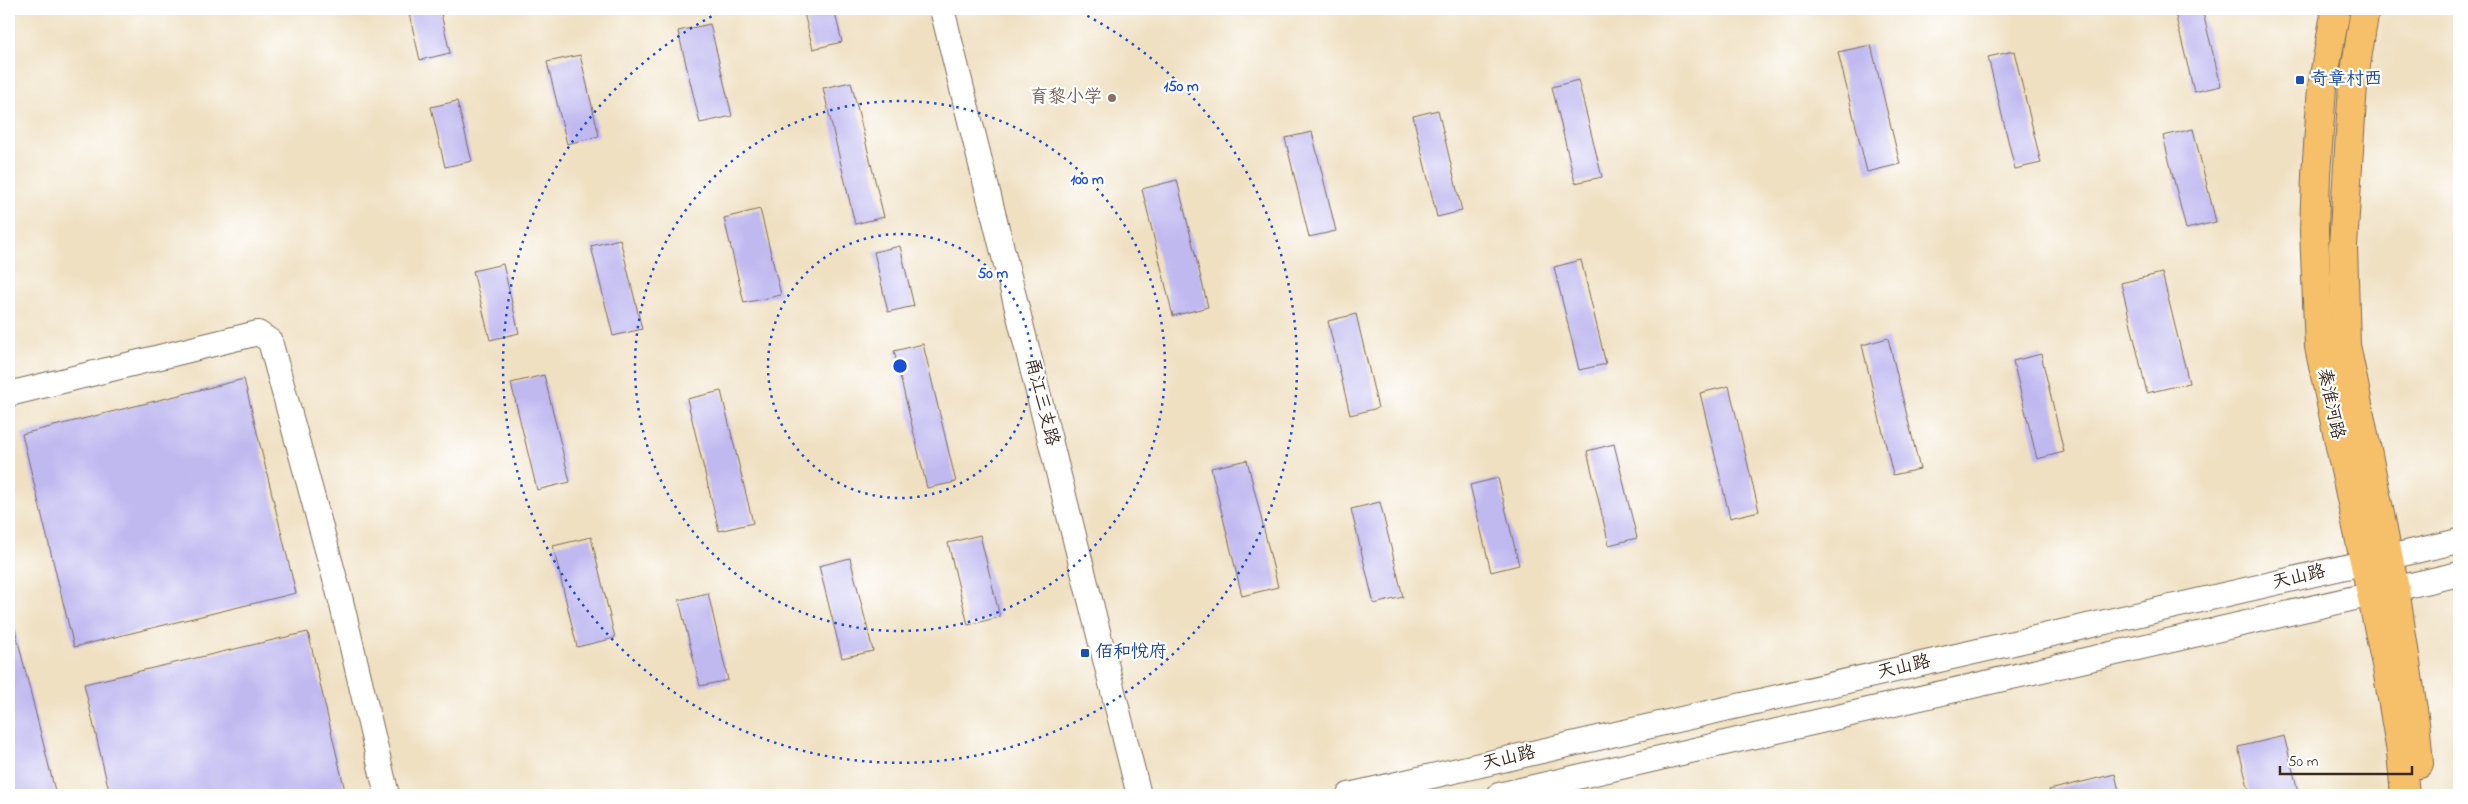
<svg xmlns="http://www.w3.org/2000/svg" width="2468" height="804" font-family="'Indie Flower','LXGW WenKai TC',sans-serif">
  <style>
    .building { fill: #c0b9f0 }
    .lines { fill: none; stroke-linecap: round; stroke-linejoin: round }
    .minor-casing { stroke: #7a6a57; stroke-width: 26 }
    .major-casing { stroke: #7a6a57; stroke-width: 30 }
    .minor { stroke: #fff; stroke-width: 24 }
    .major { stroke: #f6c06b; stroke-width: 28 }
    .ring { fill: none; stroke: #1d4ed8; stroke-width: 2.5; stroke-dasharray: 2.5 5 }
    .transit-dot { fill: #1a4fb4; stroke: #fff; stroke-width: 2 }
    .education-dot { fill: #8d6e63; stroke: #fff; stroke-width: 2 }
    .labels { text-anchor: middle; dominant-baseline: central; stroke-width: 4.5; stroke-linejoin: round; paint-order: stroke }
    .transit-label { font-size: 18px; fill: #164399; stroke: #fff; text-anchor: start }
    .education-label { font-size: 18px; fill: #785e54; stroke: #fff; text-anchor: end }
    .street-label { font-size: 18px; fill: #3b2a1e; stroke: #fff }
    .centre { fill: #1d4ed8; stroke: #fff; stroke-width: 2.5 }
    .ring-label { font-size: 15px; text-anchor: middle; font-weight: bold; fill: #1d4ed8; stroke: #fff; stroke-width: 4.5; stroke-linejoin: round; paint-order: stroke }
  </style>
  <rect width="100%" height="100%" fill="#fff"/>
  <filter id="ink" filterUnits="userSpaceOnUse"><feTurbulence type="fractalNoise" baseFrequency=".02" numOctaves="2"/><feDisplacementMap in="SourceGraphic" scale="10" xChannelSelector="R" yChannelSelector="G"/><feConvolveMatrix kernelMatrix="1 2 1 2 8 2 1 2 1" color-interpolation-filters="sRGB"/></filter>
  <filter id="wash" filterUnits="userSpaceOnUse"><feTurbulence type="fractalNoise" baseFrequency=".0096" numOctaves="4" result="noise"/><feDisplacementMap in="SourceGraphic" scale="20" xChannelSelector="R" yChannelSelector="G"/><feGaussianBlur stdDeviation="1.12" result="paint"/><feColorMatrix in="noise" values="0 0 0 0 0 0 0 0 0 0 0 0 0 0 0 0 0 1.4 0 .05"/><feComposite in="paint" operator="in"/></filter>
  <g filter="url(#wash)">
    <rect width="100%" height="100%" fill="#efe0c2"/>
    <g id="blocks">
      <g class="building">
        <path d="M408,9H440L450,53L420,60Z"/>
        <path d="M803,9H834L842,42L813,49Z"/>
        <path d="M2174,9H2202L2221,86L2194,92Z"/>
        <path d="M710,24L732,116L700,123L678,31Z"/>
        <path d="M1871,45L1900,164L1867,172L1838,52Z"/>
        <path d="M2014,51L2041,163L2015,169L1988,57Z"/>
        <path d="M580,55L599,136L567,144L547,62Z"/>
        <path d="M1578,80L1602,177L1575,183L1552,87Z"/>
        <path d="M851,82L884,217L855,224L823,88Z"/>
        <path d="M457,101L472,161L445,167L431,107Z"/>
        <path d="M1438,110L1462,211L1437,217L1413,116Z"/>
        <path d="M2193,129L2216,222L2186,229L2163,136Z"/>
        <path d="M1312,132L1336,231L1309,237L1285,138Z"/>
        <path d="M1177,180L1208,307L1173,316L1142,189Z"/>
        <path d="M760,209L781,295L744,303L724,218Z"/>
        <path d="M620,239L642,329L613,336L591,246Z"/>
        <path d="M900,246L914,306L888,312L874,252Z"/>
        <path d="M1581,260L1606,364L1579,370L1554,267Z"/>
        <path d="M503,264L519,333L490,340L473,271Z"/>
        <path d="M2162,273L2189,383L2147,393L2121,283Z"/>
        <path d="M1356,314L1378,408L1350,415L1328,321Z"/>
        <path d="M1888,338L1920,469L1893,475L1862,345Z"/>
        <path d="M923,344L956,482L927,488L894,351Z"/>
        <path d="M2041,354L2064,452L2037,459L2013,361Z"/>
        <path d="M544,375L570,482L537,490L511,383Z"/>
        <path d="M244,379L296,593L74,647L22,434Z"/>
        <path d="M1729,386L1759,511L1730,518L1700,393Z"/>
        <path d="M721,391L753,523L719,531L687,399Z"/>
        <path d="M1614,444L1637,538L1609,545L1587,451Z"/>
        <path d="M1247,460L1278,587L1242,596L1211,468Z"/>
        <path d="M1498,478L1519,565L1491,572L1470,485Z"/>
        <path d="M1380,502L1403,597L1374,604L1351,509Z"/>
        <path d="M980,535L1000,617L968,625L948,543Z"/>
        <path d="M591,537L615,638L577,647L553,546Z"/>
        <path d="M850,558L873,651L842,658L819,566Z"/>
        <path d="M708,593L728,680L700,686L679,600Z"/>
        <path d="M14,625L56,795H9V626Z"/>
        <path d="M308,632L346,795H110L84,684Z"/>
        <path d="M2284,736L2299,795H2250L2238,747Z"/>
        <path d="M2115,774L2120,795H2050L2049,790Z"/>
      </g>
    </g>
  </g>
  <g filter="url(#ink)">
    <use href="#blocks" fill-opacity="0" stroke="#7a6a57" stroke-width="1"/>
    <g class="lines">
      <g class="minor-casing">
        <g id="minor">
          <path d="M942,9L1139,795"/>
          <path d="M9,394L258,333L270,341L341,601L387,795"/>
          <path d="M1349,795L2459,541"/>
          <path d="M1499,795L2459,574"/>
        </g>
      </g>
      <g class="major-casing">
        <g id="major">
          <path d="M2336,9L2322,87L2316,175L2314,231L2319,347L2387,669L2401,752L2405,795"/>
          <path d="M2365,9L2353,84L2343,246L2346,345L2395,589L2416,730L2419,764"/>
        </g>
      </g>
      <use href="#minor" class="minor"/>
      <use href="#major" class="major"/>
    </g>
  </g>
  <g class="ring">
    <circle cx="900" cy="366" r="132"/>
    <circle cx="900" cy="366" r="265"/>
    <path d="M1074 9A397 397 0 1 1 726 9"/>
  </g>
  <g class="transit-dot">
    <rect x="2295" y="75" width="10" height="10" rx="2.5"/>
    <rect x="1080" y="648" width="10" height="10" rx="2.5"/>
  </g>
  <circle class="education-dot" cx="1112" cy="98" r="5"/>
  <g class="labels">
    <g class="transit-label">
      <text x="2310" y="80">奇章村西</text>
      <text x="1095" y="653">佰和悦府</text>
    </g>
    <g class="education-label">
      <text x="1102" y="98">育黎小学</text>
    </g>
    <g class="street-label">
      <text transform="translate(1041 402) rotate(76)">甬江三支路</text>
      <text transform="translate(2330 404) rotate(78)">秦淮河路</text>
      <text transform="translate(2299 578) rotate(-13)">天山路</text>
      <text transform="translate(1904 668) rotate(-13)">天山路</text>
      <text transform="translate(1509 759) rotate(-13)">天山路</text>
    </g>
  </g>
  <circle cx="900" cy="366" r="8" class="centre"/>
  <g class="ring-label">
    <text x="1181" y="91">150 m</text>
    <text x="1087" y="184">100 m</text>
    <text x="993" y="278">50 m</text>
  </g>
  <rect width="2468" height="804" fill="none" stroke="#fff" stroke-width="30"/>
  <path d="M2280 766v8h132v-8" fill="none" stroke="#3b2a1e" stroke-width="2.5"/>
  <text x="2288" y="766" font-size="15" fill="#3b2a1e" stroke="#ffffff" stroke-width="4" paint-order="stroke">50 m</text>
</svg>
